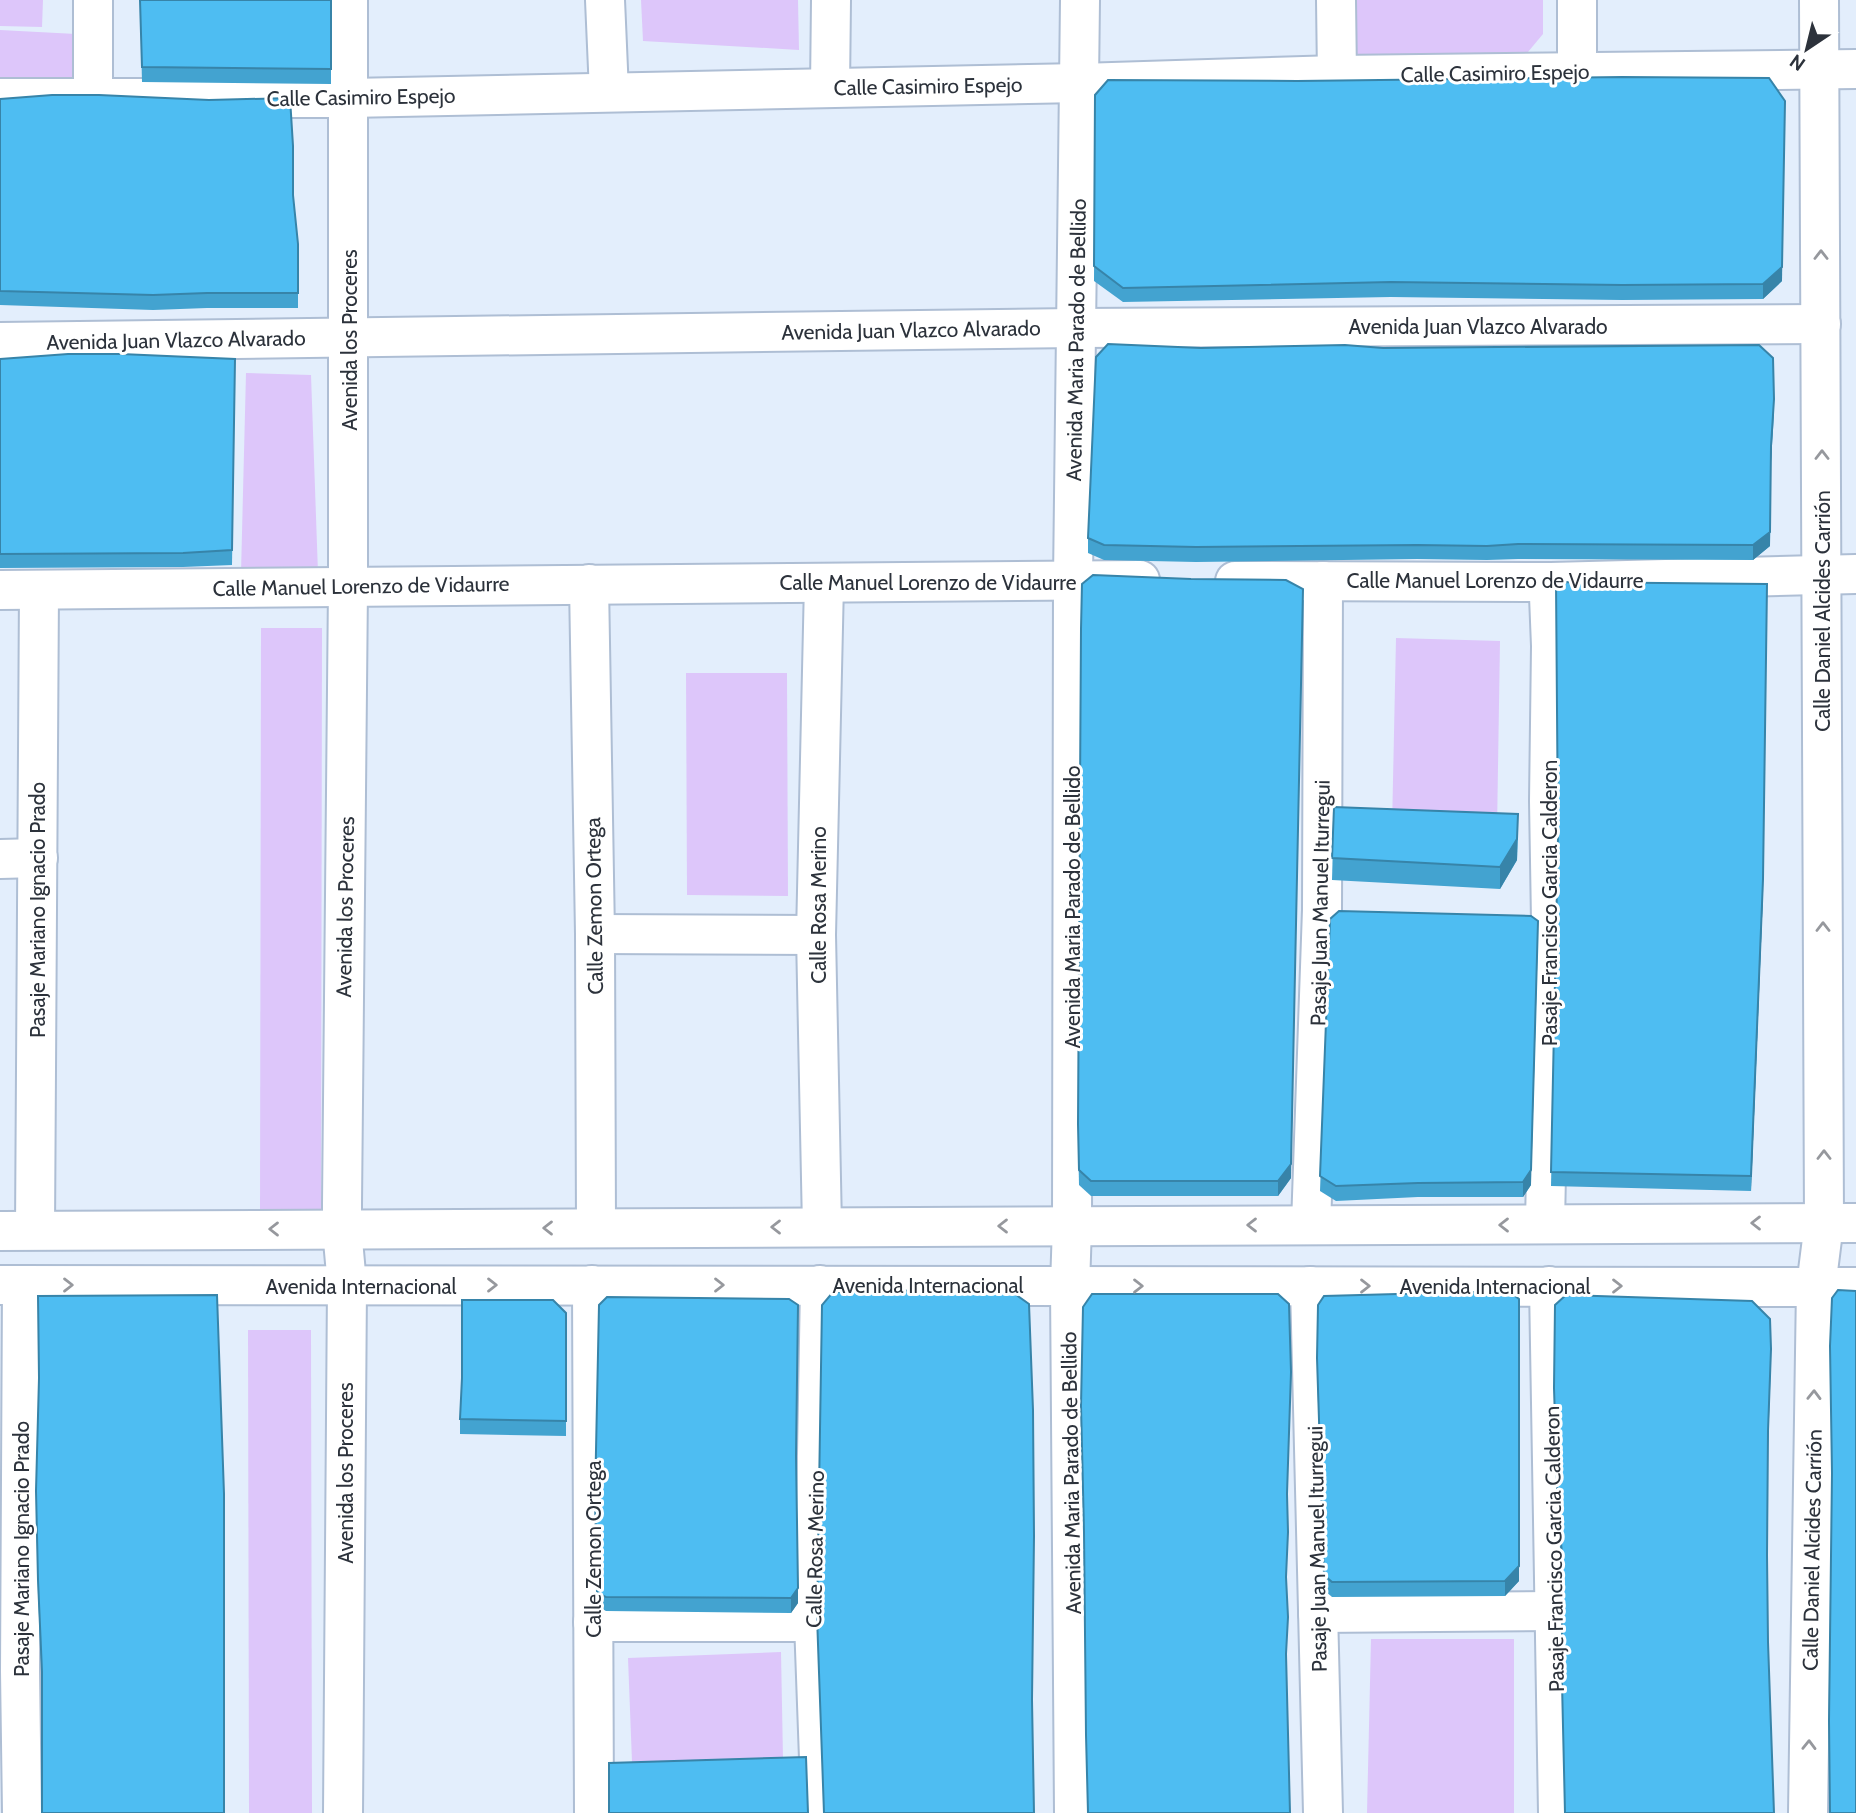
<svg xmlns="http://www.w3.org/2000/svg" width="1856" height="1813" font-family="Cabin,sans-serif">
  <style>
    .green { fill: #ddc6fa }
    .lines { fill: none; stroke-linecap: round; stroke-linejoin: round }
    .street-casing { stroke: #aebed4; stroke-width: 42 }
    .secondary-casing { stroke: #aebed4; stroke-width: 42 }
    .street { stroke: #fff; stroke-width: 38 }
    .secondary { stroke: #fff; stroke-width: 38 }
    .wall { fill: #43a3d0 }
    .shaded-wall { fill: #3784a9 }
    .building { fill: #4ebdf2; stroke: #3784a9; stroke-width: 2 }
    .oneway { stroke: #96989d }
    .labels { text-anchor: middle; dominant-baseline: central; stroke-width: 6; stroke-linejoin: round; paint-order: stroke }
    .street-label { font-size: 21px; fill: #2c323b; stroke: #fff }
  </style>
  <rect width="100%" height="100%" fill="#e3eefc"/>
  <g class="green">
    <path d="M0,0H43L42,27L0,26Z"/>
    <path d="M641,0H798L799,50L643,41Z"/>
    <path d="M1346,0H1543V34L1518,64L1360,59L1347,53Z"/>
    <path d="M0,30L76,34L72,85H0Z"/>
    <path d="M246,373L311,375L318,573H241Z"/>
    <path d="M261,628H322L321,1217L260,1216Z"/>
    <path d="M1396,638L1500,641L1497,830L1392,828Z"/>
    <path d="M787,673L788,896L687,895L686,673Z"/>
    <path d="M248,1330H311L312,1813H249Z"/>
    <path d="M1371,1639H1514V1813H1367Z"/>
    <path d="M781,1652L783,1759L632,1762L628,1658Z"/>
  </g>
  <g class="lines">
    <g class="street-casing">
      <g id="street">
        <path d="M93,0V98"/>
        <path d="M605,0L609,92"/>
        <path d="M1336,0L1337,75"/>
        <path d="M1577,0V72"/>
        <path d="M830,88L831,0"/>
        <path d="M0,98H349L1080,83L1337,75L1856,69"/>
        <path d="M0,342L1076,328L1821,324"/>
        <path d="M1235,581L1551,582L1856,574"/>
        <path d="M589,584L595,934L596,1228"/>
        <path d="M0,590L1140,580"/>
        <path d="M0,859L38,858"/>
        <path d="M595,934L816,935"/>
        <path d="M1545,1224L1551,921L1549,801L1551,646L1549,596L1551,582"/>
        <path d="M1311,1225L1322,910L1323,581"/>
        <path d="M822,1227L816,935L824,583"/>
        <path d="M35,1230L39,590"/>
        <path d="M592,1285L594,1813"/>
        <path d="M820,1285L814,1622L821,1813"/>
        <path d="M1310,1286L1323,1813"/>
        <path d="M1549,1286L1558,1813"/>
        <path d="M1318,1613L1555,1611"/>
        <path d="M593,1622H814"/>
        <path d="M22,1813L20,1671L22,1285"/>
        <path d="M1074,1813L1070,1286L1072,1226L1073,580L1080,0"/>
      </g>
    </g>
    <g class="secondary-casing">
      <g id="secondary">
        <path d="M0,1231L1856,1223"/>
        <path d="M0,1285L1856,1287"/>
        <path d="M343,1813L347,1285L342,1229V1204L348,586V0"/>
        <path d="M1808,1813L1816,1287L1824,1223L1819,0"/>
      </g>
    </g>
    <use href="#street" class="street"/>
    <use href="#secondary" class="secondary"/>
  </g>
  <g class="wall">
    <path d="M140,0H331V84L142,82Z"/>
    <path d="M1095,95L1782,281L1763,299L1622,300L1391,297L1123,302L1094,281Z"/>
    <path d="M0,99L293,195L298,244V308H207L153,310L0,305Z"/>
    <path d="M0,359H235L232,565L183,567L0,568Z"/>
    <path d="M1774,414L1771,461L1770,546L1753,560L1518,559L1487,560L1417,559L1196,562L1104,560L1088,553V538Z"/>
    <path d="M1334,807L1518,835L1517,860L1500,889L1332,880Z"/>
    <path d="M1558,841L1763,894L1751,1191L1551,1186Z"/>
    <path d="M1330,919L1531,1185L1523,1197H1418L1336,1201L1320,1191Z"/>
    <path d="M1078,1139L1291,1178L1278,1196H1091L1079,1185Z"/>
    <path d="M566,1313V1436L460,1434V1419Z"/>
    <path d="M1771,1363L1768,1446L1767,1561L1768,1642L1562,1568L1558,1528L1554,1403Z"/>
    <path d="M1317,1372L1519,1581L1505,1596L1332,1597L1324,1590Z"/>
    <path d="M796,1463L798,1603L791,1613L606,1611L597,1606L595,1499Z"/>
    <path d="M36,1505L42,1685L38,1594Z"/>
  </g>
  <g class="shaded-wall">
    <path d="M1785,101L1782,281L1763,299V284Z"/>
    <path d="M1774,399L1771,461L1770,546L1753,560V545Z"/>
    <path d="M1767,584L1763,894L1751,1191V1176Z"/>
    <path d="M1303,589L1291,1178L1278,1196V1181Z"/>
    <path d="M1518,814L1517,860L1500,889V867Z"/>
    <path d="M1538,936L1531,1185L1523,1197V1182Z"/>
    <path d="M1519,1299V1581L1505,1596V1581Z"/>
    <path d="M798,1588V1603L791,1613V1598Z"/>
  </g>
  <g class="building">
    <path d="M140,0H331V69L142,67Z"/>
    <path d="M1622,77L1769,78L1785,101L1782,267L1763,284L1622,285L1391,282L1123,288L1094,266L1095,95L1108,80L1297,81Z"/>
    <path d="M52,95H99L209,100L290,98L293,146V195L298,244V293H207L153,295L0,291V99Z"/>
    <path d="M1108,344L1201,348L1345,345L1383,348L1759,345L1773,358L1774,399L1771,446L1770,532L1753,545L1518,544L1487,546L1417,545L1196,547L1104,545L1088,538L1096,357Z"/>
    <path d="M68,354H121L235,359L232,550L183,553L0,554V359Z"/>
    <path d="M1093,575L1191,579L1286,580L1303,589L1291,1164L1278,1181H1091L1079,1170L1078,1124L1081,629L1082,584Z"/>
    <path d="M1556,582L1767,584L1763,879L1751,1176L1551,1172L1558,837Z"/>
    <path d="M1334,807L1518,814L1517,839L1500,867L1332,858Z"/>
    <path d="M1339,911L1531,916L1538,921L1531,1170L1523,1182L1418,1183L1336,1186L1320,1176L1330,919Z"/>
    <path d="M1008,1289L1029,1304L1033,1410L1034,1536L1032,1700L1034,1813H824L817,1616L822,1305L833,1292Z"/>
    <path d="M1838,1290L1856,1291V1813H1830L1829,1721L1832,1473L1830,1346L1832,1298Z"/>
    <path d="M1471,1292L1511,1293L1519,1299V1566L1505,1581L1332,1582L1324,1575L1317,1358L1318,1305L1324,1296Z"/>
    <path d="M1092,1294H1278L1289,1304L1291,1372L1287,1494L1288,1532L1286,1577L1288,1617L1286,1654L1290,1813H1088L1086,1735L1084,1532L1081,1406L1083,1307Z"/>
    <path d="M217,1295L224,1494V1813H42V1672L38,1580L36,1491L39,1378L38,1296Z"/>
    <path d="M1566,1295L1752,1301L1770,1319L1771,1349L1768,1431L1767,1555L1768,1642L1774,1813H1565L1562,1683V1553L1558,1513L1554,1388L1555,1305Z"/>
    <path d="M607,1297L789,1299L798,1305L796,1456L798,1588L791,1598L606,1597L597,1592L595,1499L599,1305Z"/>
    <path d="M462,1300H553L566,1313V1421L460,1419L462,1378Z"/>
    <path d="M806,1757L808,1813H609V1763Z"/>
  </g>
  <defs><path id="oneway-chevron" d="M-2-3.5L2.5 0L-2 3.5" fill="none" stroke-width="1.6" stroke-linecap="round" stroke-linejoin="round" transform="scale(1.75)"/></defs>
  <g class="oneway">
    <use href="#oneway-chevron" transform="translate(1821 255) rotate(-90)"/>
    <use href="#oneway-chevron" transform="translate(1822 455) rotate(-90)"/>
    <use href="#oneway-chevron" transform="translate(1823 927) rotate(-90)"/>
    <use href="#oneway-chevron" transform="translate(1824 1155) rotate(-90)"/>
    <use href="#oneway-chevron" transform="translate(1756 1223) rotate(180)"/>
    <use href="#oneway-chevron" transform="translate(1252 1225) rotate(180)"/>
    <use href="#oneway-chevron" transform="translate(1504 1225) rotate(180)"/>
    <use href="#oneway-chevron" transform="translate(1003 1226) rotate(180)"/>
    <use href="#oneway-chevron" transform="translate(776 1227) rotate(180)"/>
    <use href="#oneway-chevron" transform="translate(548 1228) rotate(180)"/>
    <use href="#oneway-chevron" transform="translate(274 1229) rotate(180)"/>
    <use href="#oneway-chevron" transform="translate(68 1285)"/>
    <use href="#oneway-chevron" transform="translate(492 1285)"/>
    <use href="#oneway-chevron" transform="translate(719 1285)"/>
    <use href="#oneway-chevron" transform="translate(1138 1286)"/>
    <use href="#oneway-chevron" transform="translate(1365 1286)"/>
    <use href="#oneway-chevron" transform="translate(1617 1286)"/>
    <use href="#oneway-chevron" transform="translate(1814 1395) rotate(-89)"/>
    <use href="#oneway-chevron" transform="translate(1809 1745) rotate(-89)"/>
  </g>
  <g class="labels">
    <g class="street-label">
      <text transform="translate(1495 73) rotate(-1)">Calle Casimiro Espejo</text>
      <text transform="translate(928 86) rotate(-1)">Calle Casimiro Espejo</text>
      <text transform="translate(361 97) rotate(-1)">Calle Casimiro Espejo</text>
      <text x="1478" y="326">Avenida Juan Vlazco Alvarado</text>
      <text transform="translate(911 330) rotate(-1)">Avenida Juan Vlazco Alvarado</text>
      <text transform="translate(176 340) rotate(-1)">Avenida Juan Vlazco Alvarado</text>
      <text transform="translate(349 340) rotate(-90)">Avenida los Proceres</text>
      <text transform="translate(1076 340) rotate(-89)">Avenida Maria Parado de Bellido</text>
      <text x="1495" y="580">Calle Manuel Lorenzo de Vidaurre</text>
      <text x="928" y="582">Calle Manuel Lorenzo de Vidaurre</text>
      <text transform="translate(361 586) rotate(-1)">Calle Manuel Lorenzo de Vidaurre</text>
      <text transform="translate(1822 611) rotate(-90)">Calle Daniel Alcides Carrión</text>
      <text transform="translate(1320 903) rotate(-89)">Pasaje Juan Manuel Iturregui</text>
      <text transform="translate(1549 903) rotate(-90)">Pasaje Francisco Garcia Calderon</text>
      <text transform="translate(818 905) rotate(-90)">Calle Rosa Merino</text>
      <text transform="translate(594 906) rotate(-91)">Calle Zemon Ortega</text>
      <text transform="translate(345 907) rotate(-89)">Avenida los Proceres</text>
      <text transform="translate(1072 907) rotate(-90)">Avenida Maria Parado de Bellido</text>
      <text transform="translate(37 910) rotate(-90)">Pasaje Mariano Ignacio Prado</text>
      <text x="928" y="1285">Avenida Internacional</text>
      <text x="361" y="1286">Avenida Internacional</text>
      <text x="1495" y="1286">Avenida Internacional</text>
      <text transform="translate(345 1473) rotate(-90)">Avenida los Proceres</text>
      <text transform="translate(1071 1473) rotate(-91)">Avenida Maria Parado de Bellido</text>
      <text transform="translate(21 1549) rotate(-90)">Pasaje Mariano Ignacio Prado</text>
      <text transform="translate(593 1549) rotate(-90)">Calle Zemon Ortega</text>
      <text transform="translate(815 1549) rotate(-89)">Calle Rosa Merino</text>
      <text transform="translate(1317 1549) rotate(-91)">Pasaje Juan Manuel Iturregui</text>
      <text transform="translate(1554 1549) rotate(-91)">Pasaje Francisco Garcia Calderon</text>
      <text transform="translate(1812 1550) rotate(-89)">Calle Daniel Alcides Carrión</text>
    </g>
  </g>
  <g transform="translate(1807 49) rotate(215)" stroke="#ffffff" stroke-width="5" paint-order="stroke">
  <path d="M0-5L12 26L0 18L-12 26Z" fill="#2c323b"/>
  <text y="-10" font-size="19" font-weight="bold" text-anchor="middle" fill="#2c323b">N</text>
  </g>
</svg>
